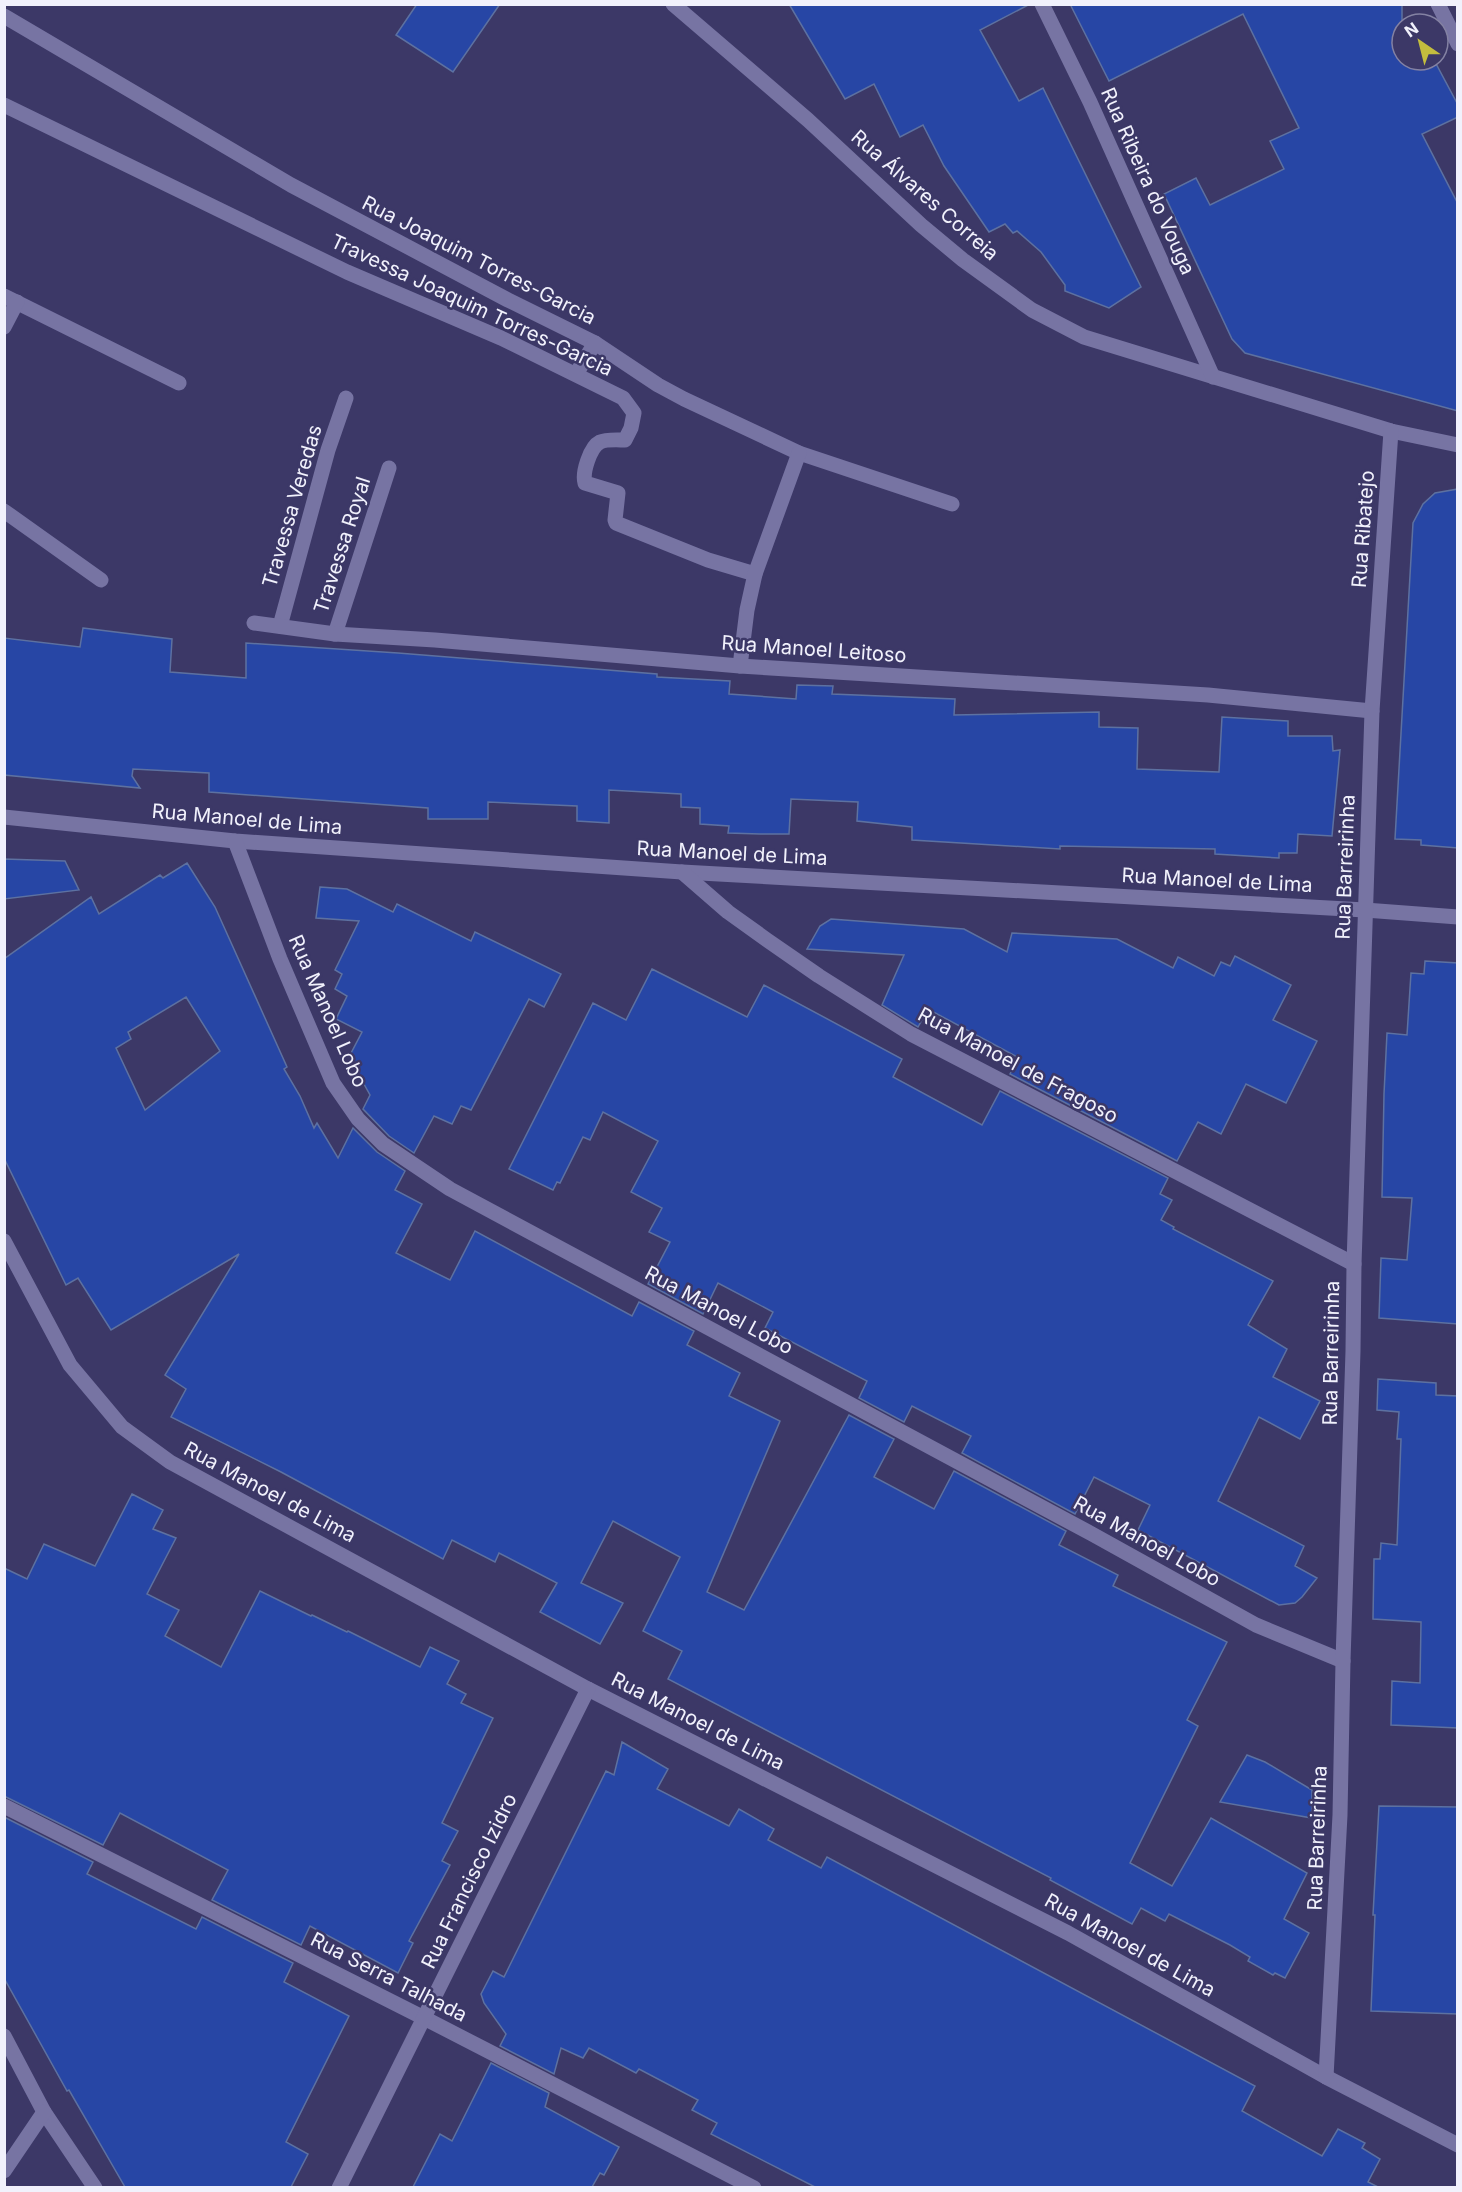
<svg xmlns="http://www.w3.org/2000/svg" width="1462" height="2192" font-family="Inter,sans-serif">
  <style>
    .building { fill: #2746a5; stroke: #5d71a1; stroke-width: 1.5; fill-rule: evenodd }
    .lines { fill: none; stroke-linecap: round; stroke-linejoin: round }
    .service { stroke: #7774a3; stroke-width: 15 }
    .minor { stroke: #7774a3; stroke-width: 15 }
    .labels { text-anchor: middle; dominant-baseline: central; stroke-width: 5; stroke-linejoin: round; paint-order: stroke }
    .street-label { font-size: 20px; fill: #f1f1fc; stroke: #3c3867 }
  </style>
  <rect width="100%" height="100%" fill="#3c3867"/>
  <g class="building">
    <path d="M417,4H500L453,72L396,35Z"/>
    <path d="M789,4H1030L980,30L1019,101L1043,88L1141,287L1109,308L1065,291V285L1041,252L1017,231L1013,233L1005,224L989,232L944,166L923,125L900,137L874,84L845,99Z"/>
    <path d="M1070,4H1402V60H1434L1458,105V117L1422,134L1458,204V411L1245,353L1232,339L1164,194L1196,178L1210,205L1284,169L1270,141L1299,128L1243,14L1109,81Z"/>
    <path d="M1458,489V848L1421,845V840L1395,839L1413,523L1423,504L1435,493Z"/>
    <path d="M83,628L172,639L170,672L246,678V643L398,653L657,674V677L730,681L729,694L796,699L797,685L833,686L832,694L955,699L954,715L1099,712V727L1138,728L1137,769L1219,772L1222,717L1288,721V736H1332L1333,751L1340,750L1332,836L1298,834L1297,853H1279V858L1215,854V849L1060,846V849L912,840V827L857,821L858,802L791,799L789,834H760L728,833L729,826L700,824V808L681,807V794L609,790V823L577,821V806L488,802V819H428V808L209,792V773L133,769L132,776L140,788L4,775V638L80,647Z"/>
    <path d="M4,859L65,861L79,890L4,899Z"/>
    <path d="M187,863L215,907L287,1067L284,1069L300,1096L314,1128L317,1123L338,1158L353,1128L377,1152L405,1171L395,1190L422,1204L396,1253L450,1280L475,1231L632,1316L639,1302L694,1331L687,1345L740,1373L729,1396L780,1421L707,1592L744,1610L849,1415L894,1439L874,1477L934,1509L954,1471L1066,1531L1059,1545L1118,1575L1113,1586L1227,1642L1187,1720L1198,1726L1130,1863L1172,1886L1211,1818L1307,1873L1284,1919L1309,1933L1285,1978L1275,1973L1273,1975L1248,1961L1250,1957L1230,1945L1169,1914L1165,1921L1141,1908L1132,1924L1050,1880L1051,1878L668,1679L682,1651L643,1631L680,1557L613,1521L581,1583L623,1603L600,1644L540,1612L557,1583L499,1553L495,1562L452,1540L443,1559L281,1472L171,1417L186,1389L165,1375L239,1254L111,1330L78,1278L66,1285L4,1158V959L91,897L99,914L160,875L163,878ZM186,997L220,1051L145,1110L116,1048L131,1039L128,1032Z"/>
    <path d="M320,887L347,889L393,912L397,904L471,941L475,932L561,974L544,1007L529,999L471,1110L461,1106L452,1124L434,1116L414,1153L389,1136L363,1109L370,1095L349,1057L362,1032L336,1019L347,996L335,989L342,974L335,970L359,921L316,918Z"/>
    <path d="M831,919L964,929L1007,952L1012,933L1117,939L1173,968L1178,957L1214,976L1221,962L1230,966L1235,956L1291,985L1273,1020L1317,1041L1286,1103L1246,1084L1221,1134L1198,1122L1177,1161L1010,1074L1019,1058L928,1009L918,1027L882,1005L904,955L807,949L820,926Z"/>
    <path d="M1425,961L1458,963V1324L1379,1318L1381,1258L1407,1260L1412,1198L1382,1197L1384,1094L1387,1033L1407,1035L1411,973L1424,974Z"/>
    <path d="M652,969L747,1017L764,985L902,1059L893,1077L982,1125L1000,1091L1168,1178L1160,1194L1172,1200L1161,1220L1174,1227L1173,1229L1273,1281L1248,1325L1287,1349L1273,1377L1320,1401L1300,1439L1259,1417L1218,1501L1304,1546L1295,1566L1317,1578L1302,1597L1295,1603L1279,1605L1138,1530L1150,1505L1094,1477L1075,1514L962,1453L971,1436L912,1406L904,1422L859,1398L867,1381L765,1328L773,1312L718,1283L703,1314L648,1284L670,1242L649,1232L662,1208L631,1192L658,1141L603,1112L590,1140L583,1137L560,1183L557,1182L553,1190L509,1169L593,1003L626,1020Z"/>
    <path d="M1378,1379L1436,1383V1395L1458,1396V1728L1391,1725L1392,1681L1420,1683L1421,1622L1373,1619L1374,1559H1380L1381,1543L1397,1545L1401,1439H1397L1399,1412L1377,1410Z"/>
    <path d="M132,1494L163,1510L153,1529L176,1538L147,1594L179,1610L165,1636L221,1667L260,1591L311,1616L312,1615L347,1632L348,1631L420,1667L430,1647L459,1661L447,1684L466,1694L461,1703L493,1718L442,1823L458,1831L442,1861L450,1865L409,1941L413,1943L398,1973L310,1926L301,1945L212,1900L228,1870L120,1813L103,1845L4,1796V1568L27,1579L44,1544L95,1566Z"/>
    <path d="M622,1742L668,1769L657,1789L729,1826L739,1809L774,1829L768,1840L821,1868L827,1857L1255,2086L1242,2111L1322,2156L1338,2129L1365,2143L1362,2148L1380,2159L1368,2182L1378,2187H815L711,2134L717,2123L692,2110L698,2100L639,2069L636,2073L589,2048L583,2058L561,2048L554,2074L500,2046L506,2034L484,2003L481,1994L493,1971L504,1977L606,1771L614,1775Z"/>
    <path d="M1247,1755L1265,1762L1312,1790V1818L1220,1802Z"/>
    <path d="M1379,1806L1458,1807V2014L1371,2011L1375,1915H1373Z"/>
    <path d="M4,1817L93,1862L87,1874L196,1929L202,1917L293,1963L284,1982L349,2016L286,2142L308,2154L291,2187H125L69,2090L67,2091L4,1978Z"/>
    <path d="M491,2063L549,2093L545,2107L619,2147L604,2175L600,2173L592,2187H413L440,2134L452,2141Z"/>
  </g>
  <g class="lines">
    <g class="service">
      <path d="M4,16L291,185L508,300L595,343L658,385L684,399L799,453L952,504"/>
      <path d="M4,105L347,272L501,338L623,398L634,413L631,428L625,440C618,440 606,439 600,442C590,447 582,473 585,483L618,493L615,520L616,523L708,560L755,574"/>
      <path d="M4,296L179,383"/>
      <path d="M4,327L17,302"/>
      <path d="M576,374L595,343"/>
      <path d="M4,511L101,580"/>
      <path d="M280,626L328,450L346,398"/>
      <path d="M335,634L389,468"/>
      <path d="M740,666L747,610L755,574L799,453"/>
    </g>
    <g class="minor">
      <path d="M673,4L808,120L921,225L963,260L1032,310L1084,337L1391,431L1458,445"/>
      <path d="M1042,4L1090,102L1213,377"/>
      <path d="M1438,4L1458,44"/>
      <path d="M254,623L335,634L435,640L740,666L1208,695L1372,711"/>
      <path d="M4,817L235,841L682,872L1365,910L1458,917"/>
      <path d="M235,841L280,959L333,1083L358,1119L383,1144L450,1189L1092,1534L1256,1625L1343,1661"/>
      <path d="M682,872L728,912L767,940L819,976L911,1034L1354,1264"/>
      <path d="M4,1241L70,1365L122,1427L170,1462L588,1689L1068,1933L1326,2077L1458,2145"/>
      <path d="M4,1806L424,2018L754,2188"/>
      <path d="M4,2036L44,2112L95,2188"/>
      <path d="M1326,2077L1340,1815L1343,1661L1353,1351L1354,1264L1372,711L1391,431"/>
      <path d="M4,2171L44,2112"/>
      <path d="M339,2188L588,1689"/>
    </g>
  </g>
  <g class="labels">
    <g class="street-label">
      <text transform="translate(1148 181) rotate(66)">Rua Ribeira do Vouga</text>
      <text transform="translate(925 195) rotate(41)">Rua Álvares Correia</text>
      <text transform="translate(479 260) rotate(27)">Rua Joaquim Torres-Garcia</text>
      <text transform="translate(472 305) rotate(25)">Travessa Joaquim Torres-Garcia</text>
      <text transform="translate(292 506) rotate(-74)">Travessa Veredas</text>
      <text transform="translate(1363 529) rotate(-86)">Rua Ribatejo</text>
      <text transform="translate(342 545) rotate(-72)">Travessa Royal</text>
      <text transform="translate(814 649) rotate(4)">Rua Manoel Leitoso</text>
      <text transform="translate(247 819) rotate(5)">Rua Manoel de Lima</text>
      <text transform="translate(732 853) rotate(3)">Rua Manoel de Lima</text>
      <text transform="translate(1345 867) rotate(-88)">Rua Barreirinha</text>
      <text transform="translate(1217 880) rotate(3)">Rua Manoel de Lima</text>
      <text transform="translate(328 1011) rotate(66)">Rua Manoel Lobo</text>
      <text transform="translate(1018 1065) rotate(28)">Rua Manoel de Fragoso</text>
      <text transform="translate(719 1310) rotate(28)">Rua Manoel Lobo</text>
      <text transform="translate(1331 1353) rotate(-89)">Rua Barreirinha</text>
      <text transform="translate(270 1492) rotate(28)">Rua Manoel de Lima</text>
      <text transform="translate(1147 1541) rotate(29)">Rua Manoel Lobo</text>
      <text transform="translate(698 1721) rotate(27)">Rua Manoel de Lima</text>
      <text transform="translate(1317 1838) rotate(-88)">Rua Barreirinha</text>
      <text transform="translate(469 1881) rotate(-64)">Rua Francisco Izidro</text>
      <text transform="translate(1130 1945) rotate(29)">Rua Manoel de Lima</text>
      <text transform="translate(389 1977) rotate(27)">Rua Serra Talhada</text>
    </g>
  </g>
  <rect width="1462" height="2192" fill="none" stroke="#f1f1fc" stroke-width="12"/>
  <g transform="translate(1420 42) rotate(325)"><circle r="28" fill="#3c3867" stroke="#8482a3" stroke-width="1.5"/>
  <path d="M0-4.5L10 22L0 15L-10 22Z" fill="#c3bd3e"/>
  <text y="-9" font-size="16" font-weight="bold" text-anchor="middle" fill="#f1f1fc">N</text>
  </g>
</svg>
